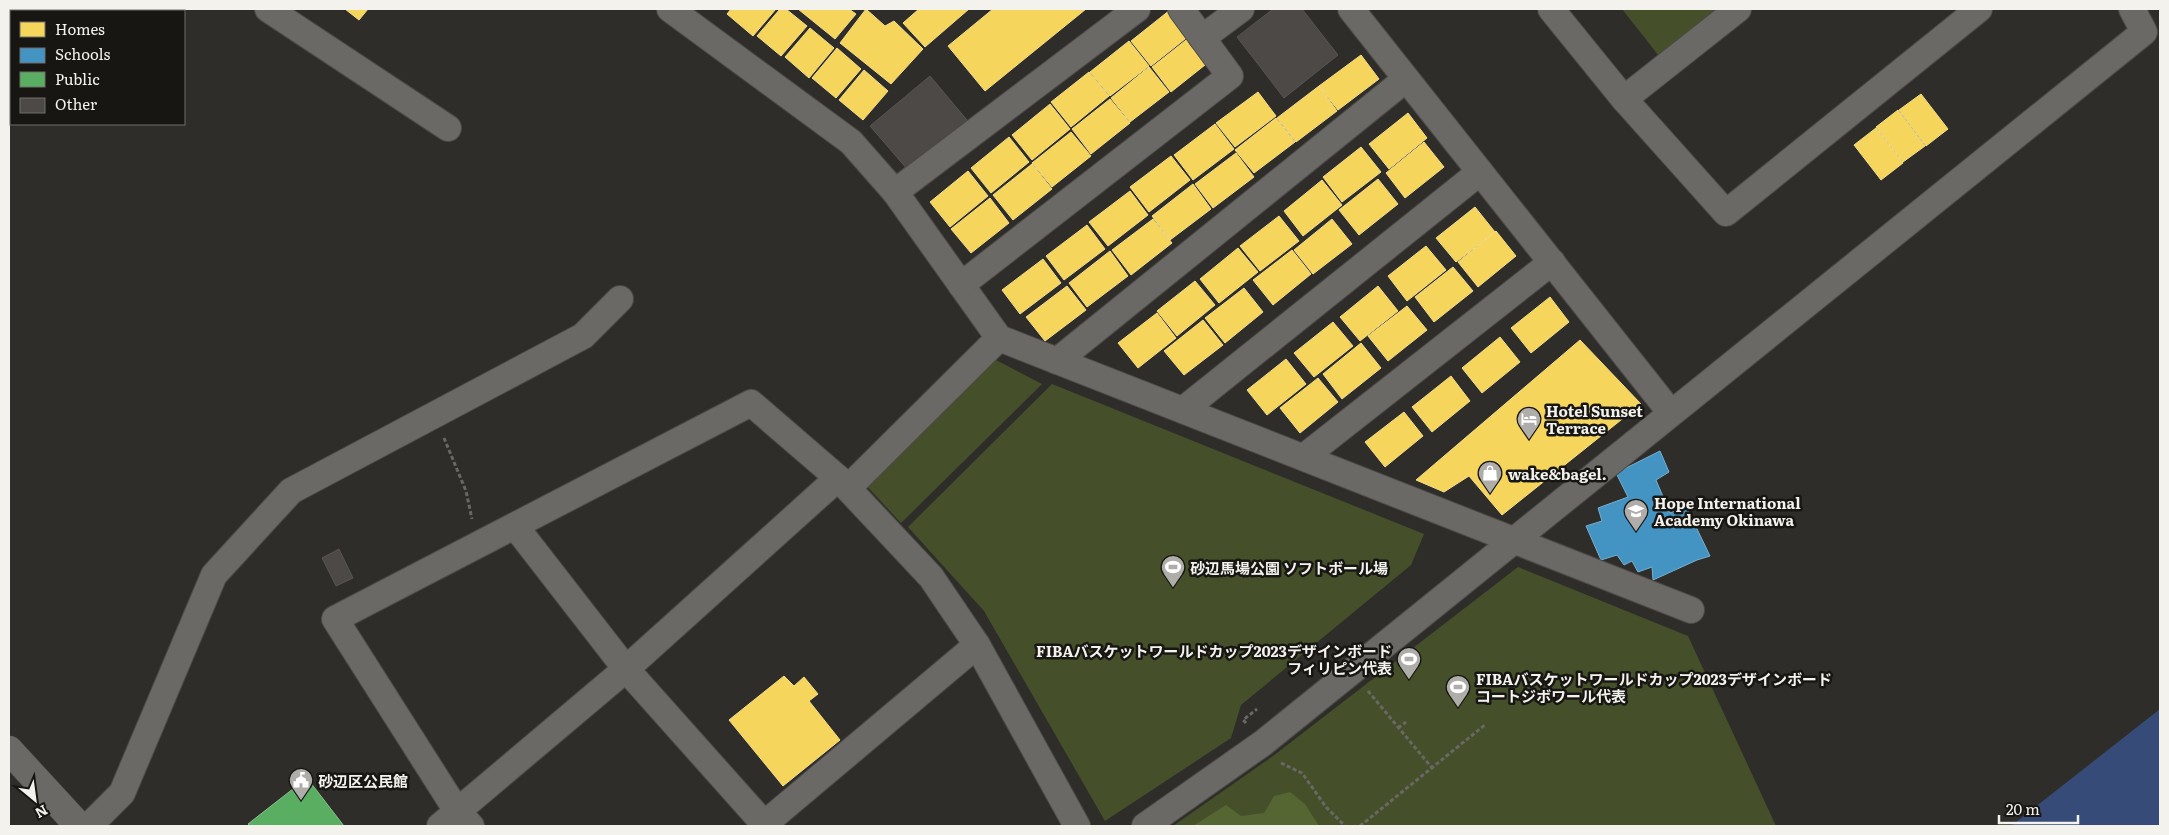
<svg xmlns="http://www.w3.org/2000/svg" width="2169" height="835" font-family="Literata,'Noto Sans JP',serif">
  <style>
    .green { fill: #45502a }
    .forest { fill: #566632 }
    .water { fill: #364b78 }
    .homes { fill: #f6d55c; stroke: #f5de88 }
    .schools { fill: #4393c3; stroke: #78b0d0 }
    .public { fill: #5aae61; stroke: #88c28b }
    .building { fill: #4c4947; stroke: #575452 }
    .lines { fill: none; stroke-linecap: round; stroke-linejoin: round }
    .minor-casing { stroke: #4c4a47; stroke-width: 28 }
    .tertiary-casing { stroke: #4c4a47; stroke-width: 29 }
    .path { stroke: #696865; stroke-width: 3; stroke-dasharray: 4 2.5; stroke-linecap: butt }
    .minor { stroke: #6b6966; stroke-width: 26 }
    .tertiary { stroke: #6b6966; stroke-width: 28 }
    .labels { text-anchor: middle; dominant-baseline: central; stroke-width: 5; stroke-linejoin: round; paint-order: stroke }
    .poi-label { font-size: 15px; font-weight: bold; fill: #f4f2ed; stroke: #181613; text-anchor: start }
  </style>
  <rect width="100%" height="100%" fill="#2f2d2a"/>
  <g class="green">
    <path d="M1622,9H1716L1659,56Z"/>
    <path d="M994,359L1042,384L901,523L864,483Z"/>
    <path d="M1052,384L1424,534L1411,565L1241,705L1231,738L1105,821L984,611L908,527Z"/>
    <path d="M1518,567L1688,636L1776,826H1173L1273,756Z"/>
  </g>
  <path class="forest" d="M1290,792L1305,804L1319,826H1193L1226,805L1241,816L1264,813L1274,796Z"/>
  <path class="water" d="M2160,709V826H2011Z"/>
  <g class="homes">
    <path d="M345,9H368L359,20Z"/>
    <path d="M731,9H776L753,36L727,14Z"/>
    <path d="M780,9H786L807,26L781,56L757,36Z"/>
    <path d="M798,9H849L856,14L835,39Z"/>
    <path d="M866,9L885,26L894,21L923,49L891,84L840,43Z"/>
    <path d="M919,9H969L925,47L903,23Z"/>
    <path d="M993,9H1086L985,91L948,46Z"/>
    <path d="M1170,10L1190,35L1151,66L1131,41Z"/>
    <path d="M810,28L834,48L809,78L785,57Z"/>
    <path d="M1190,37L1210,61L1171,92L1152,67Z"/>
    <path d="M1129,41L1149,66L1110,96L1090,72Z"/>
    <path d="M837,48L861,69L836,98L812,78Z"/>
    <path d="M1361,55L1379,79L1338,110L1319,86Z"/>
    <path d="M1149,67L1169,92L1130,122L1111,98Z"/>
    <path d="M864,70L888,91L863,120L839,100Z"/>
    <path d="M1089,72L1109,96L1071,127L1051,102Z"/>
    <path d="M1319,86L1337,111L1296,142L1277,118Z"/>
    <path d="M1258,92L1276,116L1235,147L1216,123Z"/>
    <path d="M1921,94L1948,129L1926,146L1899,110Z"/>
    <path d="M1110,99L1130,123L1091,154L1072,129Z"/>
    <path d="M1050,104L1070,129L1032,160L1012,135Z"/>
    <path d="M1898,110L1925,146L1903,162L1876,127Z"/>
    <path d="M1408,113L1427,138L1389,169L1369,144Z"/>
    <path d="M1276,118L1295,142L1254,173L1235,150Z"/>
    <path d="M1215,124L1234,149L1193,180L1174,155Z"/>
    <path d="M1876,128L1903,163L1881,180L1854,145Z"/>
    <path d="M1071,132L1091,156L1052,187L1032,163Z"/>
    <path d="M1009,137L1029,162L991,193L971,168Z"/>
    <path d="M1424,142L1444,167L1405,198L1386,173Z"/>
    <path d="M1361,147L1381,172L1342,202L1323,177Z"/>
    <path d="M1236,153L1254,177L1213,208L1195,184Z"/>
    <path d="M1171,156L1190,180L1149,212L1130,187Z"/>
    <path d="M1032,164L1052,189L1013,220L993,195Z"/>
    <path d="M968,171L988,196L950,227L930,202Z"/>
    <path d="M1378,179L1398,204L1359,235L1339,210Z"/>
    <path d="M1322,180L1342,205L1303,236L1284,211Z"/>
    <path d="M1193,184L1211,209L1170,240L1152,216Z"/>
    <path d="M1130,191L1148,215L1108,246L1089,222Z"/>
    <path d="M990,198L1009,223L971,253L951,229Z"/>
    <path d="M1475,207L1495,232L1456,262L1436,238Z"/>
    <path d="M1279,216L1299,241L1260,271L1240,246Z"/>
    <path d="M1153,219L1172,243L1131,275L1112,250Z"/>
    <path d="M1332,219L1352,244L1313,274L1294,250Z"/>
    <path d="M1087,225L1105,249L1064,280L1046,256Z"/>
    <path d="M1496,231L1516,256L1478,287L1458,262Z"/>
    <path d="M1426,246L1446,270L1407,301L1388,276Z"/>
    <path d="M1238,248L1258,272L1219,303L1200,279Z"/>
    <path d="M1292,250L1311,274L1273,305L1253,280Z"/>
    <path d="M1110,251L1128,276L1087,307L1069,283Z"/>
    <path d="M1043,259L1061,283L1020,314L1002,290Z"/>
    <path d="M1453,267L1473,291L1434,322L1415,297Z"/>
    <path d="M1195,281L1215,305L1177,336L1157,311Z"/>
    <path d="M1067,286L1086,310L1045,341L1026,317Z"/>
    <path d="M1378,286L1398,311L1360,341L1340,317Z"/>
    <path d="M1244,288L1263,312L1225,343L1205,318Z"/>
    <path d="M1550,297L1569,322L1531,353L1511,328Z"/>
    <path d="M1407,306L1427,330L1388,361L1368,336Z"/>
    <path d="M1157,313L1176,338L1138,368L1118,343Z"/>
    <path d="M1203,320L1223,345L1184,375L1164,351Z"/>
    <path d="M1333,322L1353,346L1314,377L1294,353Z"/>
    <path d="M1500,337L1520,362L1482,393L1462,368Z"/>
    <path d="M1580,340L1641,404L1502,515L1469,476L1444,492L1416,480Z"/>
    <path d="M1361,343L1381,368L1342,399L1323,374Z"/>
    <path d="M1286,359L1306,384L1267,415L1247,390Z"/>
    <path d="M1451,376L1470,401L1432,432L1412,407Z"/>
    <path d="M1318,378L1338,402L1300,433L1280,408Z"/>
    <path d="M1404,412L1423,436L1385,467L1365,442Z"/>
    <path d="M784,676L794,686L804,677L818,694L809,701L840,740L783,786L729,720Z"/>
  </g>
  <path class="schools" d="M1660,451L1669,472L1656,480L1670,513L1686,506L1710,556L1697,560L1653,580L1652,567L1638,572L1632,561L1624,565L1617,555L1601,560L1586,526L1602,521L1598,508L1628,497L1616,473Z"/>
  <path class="public" d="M307,778L344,826H250L248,824Z"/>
  <g class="building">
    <path d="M1273,9H1302L1338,55L1284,98L1237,37Z"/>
    <path d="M930,76L967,120L908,170L870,126Z"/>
    <path d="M339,549L353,578L336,586L322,558Z"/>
  </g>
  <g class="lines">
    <g class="minor-casing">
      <g id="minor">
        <path d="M268,9L448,128"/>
        <path d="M670,9L851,142L895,192L999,338L1691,610"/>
        <path d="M1351,9L1671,413"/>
        <path d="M1551,9L1624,99L1726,213L1979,9"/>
        <path d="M1202,38L1241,9"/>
        <path d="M1624,99L1738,9"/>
        <path d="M895,192L1137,9"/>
        <path d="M961,285L1230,76L1181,9"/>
        <path d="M1057,361L1406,79"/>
        <path d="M1183,410L1480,172"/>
        <path d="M1304,457L1552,262"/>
        <path d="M848,488L999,338"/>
        <path d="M515,526L626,669L766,826"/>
        <path d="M89,826L122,793L214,575L291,491L583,336L620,299"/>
        <path d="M440,826L626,669L838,478"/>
        <path d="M471,826L457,811L335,619L751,403L838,478L931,577L977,645L1077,826"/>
        <path d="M762,826L977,645"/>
        <path d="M1145,826L1263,743L2144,32L2132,9"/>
      </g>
    </g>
    <g class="tertiary-casing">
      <path id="tertiary" d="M9,750L79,826"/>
    </g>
    <g class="path">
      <path d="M444,438L466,491L472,519"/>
      <path d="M1368,691L1433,769"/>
      <path d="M1246,723L1243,720L1257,709"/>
      <path d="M1398,728L1406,722"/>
      <path d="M1281,763L1302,773L1326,807L1345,826"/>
      <path d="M1360,826L1486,724"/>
    </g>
    <use href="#minor" class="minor"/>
    <use href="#tertiary" class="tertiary"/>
  </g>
  <defs>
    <g id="hotel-pin" transform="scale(1.25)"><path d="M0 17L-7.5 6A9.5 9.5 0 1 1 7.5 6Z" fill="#afada9" stroke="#181613"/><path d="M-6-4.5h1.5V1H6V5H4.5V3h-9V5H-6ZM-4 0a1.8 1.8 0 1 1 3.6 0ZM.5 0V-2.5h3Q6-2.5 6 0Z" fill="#fff"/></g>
    <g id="shop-pin" transform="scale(1.25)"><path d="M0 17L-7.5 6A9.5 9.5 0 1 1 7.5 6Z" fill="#afada9" stroke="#181613"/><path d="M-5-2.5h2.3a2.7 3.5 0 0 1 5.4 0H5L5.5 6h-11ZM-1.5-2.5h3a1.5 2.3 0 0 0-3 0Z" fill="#fff"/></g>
    <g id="school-pin" transform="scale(1.25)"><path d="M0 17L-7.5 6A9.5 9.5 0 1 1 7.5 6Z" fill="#afada9" stroke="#181613"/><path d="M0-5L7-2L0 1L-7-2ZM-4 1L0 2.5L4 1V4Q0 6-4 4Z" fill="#fff"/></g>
    <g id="stadium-pin" transform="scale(1.25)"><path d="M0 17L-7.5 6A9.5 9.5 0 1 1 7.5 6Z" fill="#afada9" stroke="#181613"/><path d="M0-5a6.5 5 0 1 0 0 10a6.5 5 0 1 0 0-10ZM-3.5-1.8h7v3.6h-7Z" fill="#fff"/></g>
    <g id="civic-pin" transform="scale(1.25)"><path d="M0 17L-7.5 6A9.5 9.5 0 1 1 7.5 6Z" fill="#afada9" stroke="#181613"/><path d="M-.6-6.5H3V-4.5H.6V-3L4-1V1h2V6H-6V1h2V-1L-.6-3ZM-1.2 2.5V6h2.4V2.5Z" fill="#fff"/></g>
  </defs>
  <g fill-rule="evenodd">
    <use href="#hotel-pin" x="1529" y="419"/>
    <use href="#shop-pin" x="1490" y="473"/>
    <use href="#school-pin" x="1636" y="511"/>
    <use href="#stadium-pin" x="1173" y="567"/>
    <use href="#stadium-pin" x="1409" y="659"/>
    <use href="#stadium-pin" x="1458" y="687"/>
    <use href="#civic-pin" x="301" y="780"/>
  </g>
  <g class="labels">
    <g class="poi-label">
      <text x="1546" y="410">Hotel Sunset<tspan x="1546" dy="17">Terrace</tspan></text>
      <text x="1508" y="473">wake&amp;bagel.</text>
      <text x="1654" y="502">Hope International<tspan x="1654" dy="17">Academy Okinawa</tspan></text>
      <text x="1190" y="567">砂辺馬場公園 ソフトボール場</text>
      <text x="1392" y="650" text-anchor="end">FIBAバスケットワールドカップ2023デザインボード<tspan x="1392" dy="17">フィリピン代表</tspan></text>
      <text x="1476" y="678">FIBAバスケットワールドカップ2023デザインボード<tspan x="1476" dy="17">コートジボワール代表</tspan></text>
      <text x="318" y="780">砂辺区公民館</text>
    </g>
  </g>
  <rect width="2169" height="835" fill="none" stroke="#f4f2ed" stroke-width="20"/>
  <rect x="10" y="10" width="175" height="115" fill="#181613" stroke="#706e6a"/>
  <rect x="20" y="22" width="25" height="15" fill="#f6d55c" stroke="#706e6a"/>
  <text x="55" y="35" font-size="15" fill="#f4f2ed">Homes</text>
  <rect x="20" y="48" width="25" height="15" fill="#4393c3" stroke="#706e6a"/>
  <text x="55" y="60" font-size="15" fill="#f4f2ed">Schools</text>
  <rect x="20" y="72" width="25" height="15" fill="#5aae61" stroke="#706e6a"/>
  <text x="55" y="85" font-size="15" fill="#f4f2ed">Public</text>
  <rect x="20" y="98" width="25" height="15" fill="#4c4947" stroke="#706e6a"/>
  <text x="55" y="110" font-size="15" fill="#f4f2ed">Other</text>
  <g transform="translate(35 800) rotate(151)" stroke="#181613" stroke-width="4" paint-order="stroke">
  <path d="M0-4L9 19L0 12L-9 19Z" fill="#f4f2ed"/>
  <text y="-8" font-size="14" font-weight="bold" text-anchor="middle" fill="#f4f2ed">N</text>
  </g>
  <path d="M1999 815v8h79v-8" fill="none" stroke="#f4f2ed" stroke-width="2.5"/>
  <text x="2006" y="815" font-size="15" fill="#f4f2ed" stroke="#181613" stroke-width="4" paint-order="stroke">20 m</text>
</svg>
